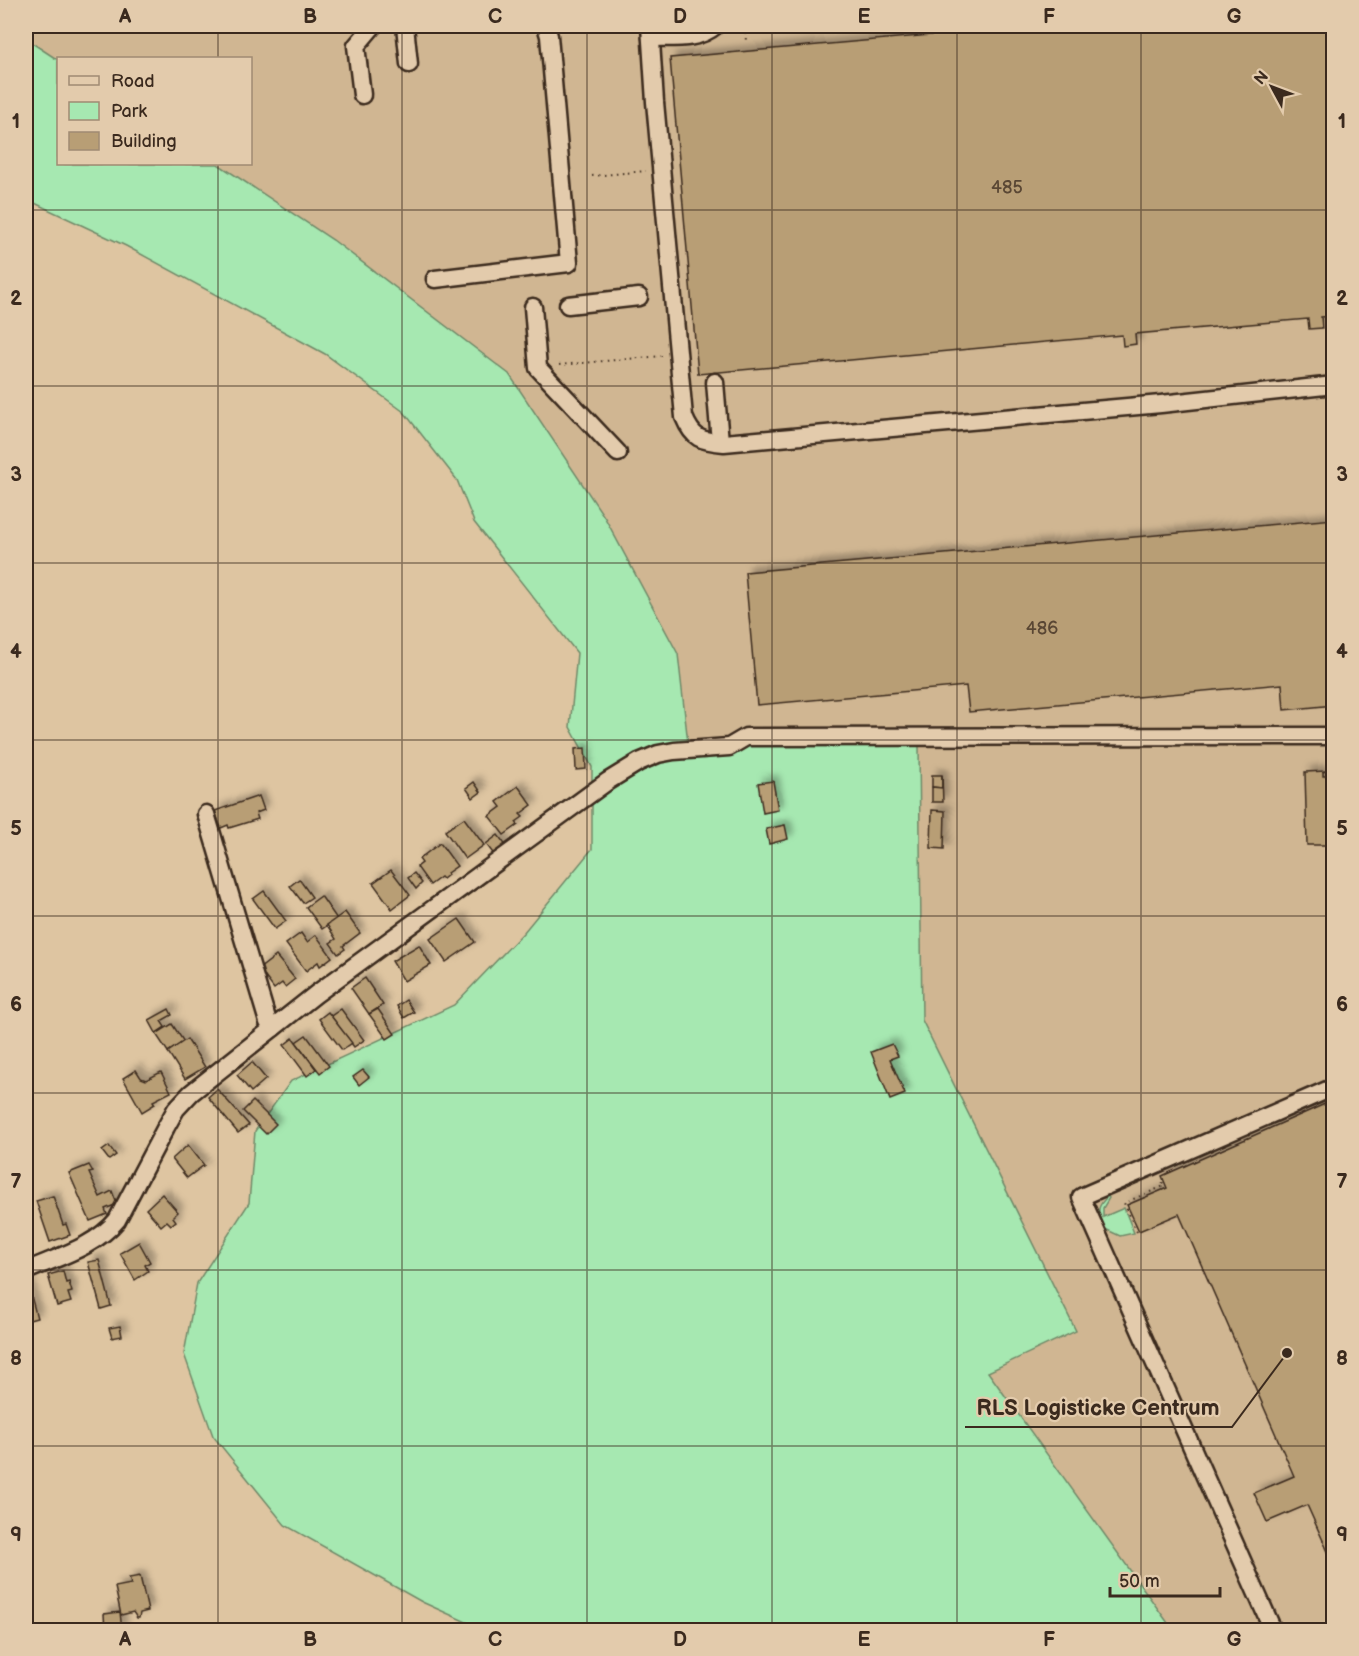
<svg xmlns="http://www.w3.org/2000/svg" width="1359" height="1656" font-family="'Balsamiq Sans',sans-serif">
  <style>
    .built { fill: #d0b692 }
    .green { fill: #a6e8b1; stroke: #708968; stroke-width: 1.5 }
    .building { fill: #b89e75; stroke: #3b2a1e; stroke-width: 1.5; filter: url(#shadow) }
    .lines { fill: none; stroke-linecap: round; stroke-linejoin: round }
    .minor-casing { stroke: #3b2a1e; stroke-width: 21 }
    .path { stroke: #3b2a1e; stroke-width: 2; stroke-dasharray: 1.5 4.5; stroke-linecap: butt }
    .minor { stroke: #e3cbac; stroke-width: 16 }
    .grid { fill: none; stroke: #3b2a1e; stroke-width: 1.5; stroke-opacity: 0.55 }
    .labels { text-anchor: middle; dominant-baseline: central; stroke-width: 4.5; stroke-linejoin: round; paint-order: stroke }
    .number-label { font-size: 18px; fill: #5a4734 }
    .leader { fill: none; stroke: #3b2a1e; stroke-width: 2 }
    .callout-dot { fill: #3b2a1e; stroke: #e3cbac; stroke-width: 2 }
    .callout-label { font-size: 22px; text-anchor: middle; font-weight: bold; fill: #3b2a1e; stroke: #e3cbac; stroke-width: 4.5; stroke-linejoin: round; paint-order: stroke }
    .neatline { fill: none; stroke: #3b2a1e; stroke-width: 2 }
    .grid-label { font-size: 20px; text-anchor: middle; font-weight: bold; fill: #3b2a1e }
  </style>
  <defs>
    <filter id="shadow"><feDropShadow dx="5.5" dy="-5.5" stdDeviation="3" flood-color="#0004"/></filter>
  </defs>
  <rect width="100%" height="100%" fill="#dec5a1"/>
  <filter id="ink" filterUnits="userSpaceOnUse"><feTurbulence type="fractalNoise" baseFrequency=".0167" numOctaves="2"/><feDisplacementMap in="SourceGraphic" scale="12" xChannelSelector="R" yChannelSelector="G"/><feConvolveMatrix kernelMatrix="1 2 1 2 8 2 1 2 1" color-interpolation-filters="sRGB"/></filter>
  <g filter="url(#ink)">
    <path class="built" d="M26,26H1333V1630H1173L988,1372L1076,1331L922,1020L919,746L688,743L678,654L605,518L509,374L333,240L218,164H250V58L58,60L26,39Z"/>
    <g class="green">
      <path d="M26,39L58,60V164H218L333,240L509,374L605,518L678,654L688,743L919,746L922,1020L1076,1331L988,1372L1173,1630H484L422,1602L285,1525L213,1436L184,1354L197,1283L249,1203L255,1131L291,1081L454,1005L524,932L592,849V767L570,727L577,653L474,522L457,480L404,412L325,354L126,246L26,199Z"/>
      <path d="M1108,1196L1109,1198L1103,1208V1217L1124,1208L1134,1233L1120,1236L1103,1228L1104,1225C1098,1212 1095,1208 1108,1196Z"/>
    </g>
    <g class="building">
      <path d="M1033,26H1334V316L1321,317L1322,328L1309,329L1308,319L1135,334L1136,344L1123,346L1122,335L698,374L670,58Z"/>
      <path d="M1334,519V705L1284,710L1282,684L969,712L966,686L757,705L745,572Z"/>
      <path d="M585,748L586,769L576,770L575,749Z"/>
      <path d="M1326,771L1323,772V776H1334V845H1307L1305,772Z"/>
      <path d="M932,775H942V788L932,787Z"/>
      <path d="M942,775L943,802H932V787L942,788Z"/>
      <path d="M773,781L778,810L763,813L758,783Z"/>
      <path d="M474,782L481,792L473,798L466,788Z"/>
      <path d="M518,786L532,805L520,814L523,817L516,822L518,825L504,835L489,816L501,807L497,802Z"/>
      <path d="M259,796L264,810L256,813L258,819L229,828L228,825L221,828L215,811Z"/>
      <path d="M932,810L945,811L944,849L931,848Z"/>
      <path d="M464,818L484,845L465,859L445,831Z"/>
      <path d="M785,825L788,839L769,844L766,829Z"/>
      <path d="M498,835L507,847L495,856L486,844Z"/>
      <path d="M440,843L457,866L447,873L448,875L443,879L441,877L430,885L417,867L422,863L419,859Z"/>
      <path d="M391,870L410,895L392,909L373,883Z"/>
      <path d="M414,873L422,883L416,889L408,878Z"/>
      <path d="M299,879L312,897L303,903L290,886Z"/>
      <path d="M264,891L286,921L275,929L253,899Z"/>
      <path d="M321,896L337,919L322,929L306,907Z"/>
      <path d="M345,912L360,933L343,946L345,949L338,954L330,943L336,939L327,925Z"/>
      <path d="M459,919L475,942L446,962L430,939Z"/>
      <path d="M301,933L307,942L316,935L332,957L320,966L318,962L306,971L286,944Z"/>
      <path d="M419,945L431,965L404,981L392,961Z"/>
      <path d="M276,956L295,979L285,987L282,983L274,989L259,969Z"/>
      <path d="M365,978L383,1005L369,1014L351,988Z"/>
      <path d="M406,1000L414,1012L404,1018L397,1006Z"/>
      <path d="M169,1009L172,1015L161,1021L165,1027L156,1033L149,1020Z"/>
      <path d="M341,1009L364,1040L354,1047L331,1016Z"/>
      <path d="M378,1009L395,1034L387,1039L369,1014Z"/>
      <path d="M328,1012L352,1043L342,1050L319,1019Z"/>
      <path d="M172,1024L184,1042L168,1052L156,1034Z"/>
      <path d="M306,1035L329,1066L320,1073L296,1042Z"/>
      <path d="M293,1038L316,1069L307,1076L284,1045Z"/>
      <path d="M187,1039L205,1067L185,1079L168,1052Z"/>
      <path d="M892,1044L898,1056L890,1059L905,1094L890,1100L871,1052Z"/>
      <path d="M252,1062L266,1079L251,1092L237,1075Z"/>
      <path d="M136,1070L141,1078L146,1080L161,1072L171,1092L153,1101L155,1104L142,1112L123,1078Z"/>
      <path d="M363,1070L369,1077L359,1085L353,1077Z"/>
      <path d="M217,1089L249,1125L238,1133L208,1097Z"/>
      <path d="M1334,1100V1565L1307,1505L1267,1522L1254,1493L1294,1476L1179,1214L1139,1231L1127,1205L1167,1188L1162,1176Z"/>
      <path d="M253,1101L276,1124L266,1134L243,1111Z"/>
      <path d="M188,1145L204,1165L187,1178L172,1159Z"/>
      <path d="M109,1146L116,1155L109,1160L102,1151Z"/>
      <path d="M89,1165L93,1172L89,1173L100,1197L112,1191L117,1204L105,1209L107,1214L90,1221L69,1173Z"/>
      <path d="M162,1194L178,1212L173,1217L176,1221L171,1225L167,1221L161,1226L146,1209Z"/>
      <path d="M53,1196L63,1225L66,1224L70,1235L50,1242L36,1201Z"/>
      <path d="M139,1242L150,1262L145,1265L148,1271L135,1280L120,1253Z"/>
      <path d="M99,1260L111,1306L101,1309L88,1262Z"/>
      <path d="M63,1271L66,1283L69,1282L72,1292L68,1293L71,1302L57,1306L48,1275Z"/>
      <path d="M27,1281L37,1318L26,1321V1282Z"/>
      <path d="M120,1326L122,1336L112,1338L109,1328Z"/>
      <path d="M140,1576L148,1611L140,1613L139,1618H137L133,1612L121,1615L115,1587L131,1584L129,1578Z"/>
      <path d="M120,1612L122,1630H105L104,1614Z"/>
    </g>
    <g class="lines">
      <g class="minor-casing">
        <g id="minor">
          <path d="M405,26L409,64"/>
          <path d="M650,26L655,102L684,417C693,439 701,441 724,443L1161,404L1334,385"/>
          <path d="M651,38C673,37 697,41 715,26"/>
          <path d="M362,95L356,46L373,26"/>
          <path d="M435,279L569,263L549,36L546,26"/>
          <path d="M568,305L639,297"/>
          <path d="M533,307L538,368L618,453"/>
          <path d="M715,382L720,442"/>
          <path d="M206,814L268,1022L273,1028"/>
          <path d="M26,1271C57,1257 95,1247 117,1220L166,1127L176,1109L191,1093L316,994L608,781L639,762L658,754L674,751L729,747L746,737L1334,736"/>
          <path d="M1273,1630L1081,1197L1334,1087"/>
        </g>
      </g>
      <g class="path">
        <path d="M745,26L746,42"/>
        <path d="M592,176L646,171"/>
        <path d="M559,365L662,356"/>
        <path d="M1137,1232L1124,1203L1164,1186L1161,1179"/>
      </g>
      <use href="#minor" class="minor"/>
    </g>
  </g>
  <path class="grid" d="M218,26V58M402,26V1630M587,26V1630M772,26V1630M957,26V1630M1141,26V1630M218,164V1630M26,210H1334M26,386H1334M26,563H1334M26,740H1334M26,916H1334M26,1093H1334M26,1270H1334M26,1446H1334"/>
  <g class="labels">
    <g class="number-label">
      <text x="1007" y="187">485</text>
      <text x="1042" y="628">486</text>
    </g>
  </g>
  <path class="leader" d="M1287 1353L1232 1427H965"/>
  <circle class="callout-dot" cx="1287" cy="1353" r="6"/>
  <g class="callout-label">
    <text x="1098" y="1415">RLS Logisticke Centrum</text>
  </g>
  <rect width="1359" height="1656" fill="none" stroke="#e3cbac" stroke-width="66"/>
  <rect x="57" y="57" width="195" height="108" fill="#e3cbac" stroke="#a08b73" stroke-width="1.5"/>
  <rect x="69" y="76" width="30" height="9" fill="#e3cbac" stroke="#a08b73" stroke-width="1.5"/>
  <text x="111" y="87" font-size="18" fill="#3b2a1e">Road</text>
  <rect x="69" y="102" width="30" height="18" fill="#a6e8b1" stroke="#a08b73" stroke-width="1.5"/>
  <text x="111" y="117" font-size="18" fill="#3b2a1e">Park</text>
  <rect x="69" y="132" width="30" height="18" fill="#b89e75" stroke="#a08b73" stroke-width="1.5"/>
  <text x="111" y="147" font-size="18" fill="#3b2a1e">Building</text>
  <g transform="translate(1272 87) rotate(311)" stroke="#e3cbac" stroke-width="4.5" paint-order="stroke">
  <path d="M0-4.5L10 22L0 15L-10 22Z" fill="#3b2a1e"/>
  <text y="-9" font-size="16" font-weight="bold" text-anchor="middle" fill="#3b2a1e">N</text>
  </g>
  <path d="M1110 1587v9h110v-9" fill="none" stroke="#3b2a1e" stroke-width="3"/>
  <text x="1119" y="1587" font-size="18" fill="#3b2a1e" stroke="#e3cbac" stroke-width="4.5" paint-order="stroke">50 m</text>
  <rect x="33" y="33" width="1293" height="1590" class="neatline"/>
  <g class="grid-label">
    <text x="125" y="23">A</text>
    <text x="310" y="23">B</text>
    <text x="495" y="23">C</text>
    <text x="680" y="23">D</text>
    <text x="864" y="23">E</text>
    <text x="1049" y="23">F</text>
    <text x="1234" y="23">G</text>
    <text x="16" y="128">1</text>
    <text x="1342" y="128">1</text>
    <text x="16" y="305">2</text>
    <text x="1342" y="305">2</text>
    <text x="16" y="481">3</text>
    <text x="1342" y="481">3</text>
    <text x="16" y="658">4</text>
    <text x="1342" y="658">4</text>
    <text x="16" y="835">5</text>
    <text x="1342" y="835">5</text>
    <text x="16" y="1011">6</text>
    <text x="1342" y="1011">6</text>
    <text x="16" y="1188">7</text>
    <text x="1342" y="1188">7</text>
    <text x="16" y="1365">8</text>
    <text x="1342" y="1365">8</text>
    <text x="16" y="1541">9</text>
    <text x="1342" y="1541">9</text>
    <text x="125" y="1646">A</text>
    <text x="310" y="1646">B</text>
    <text x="495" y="1646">C</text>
    <text x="680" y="1646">D</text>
    <text x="864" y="1646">E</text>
    <text x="1049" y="1646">F</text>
    <text x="1234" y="1646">G</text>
  </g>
</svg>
